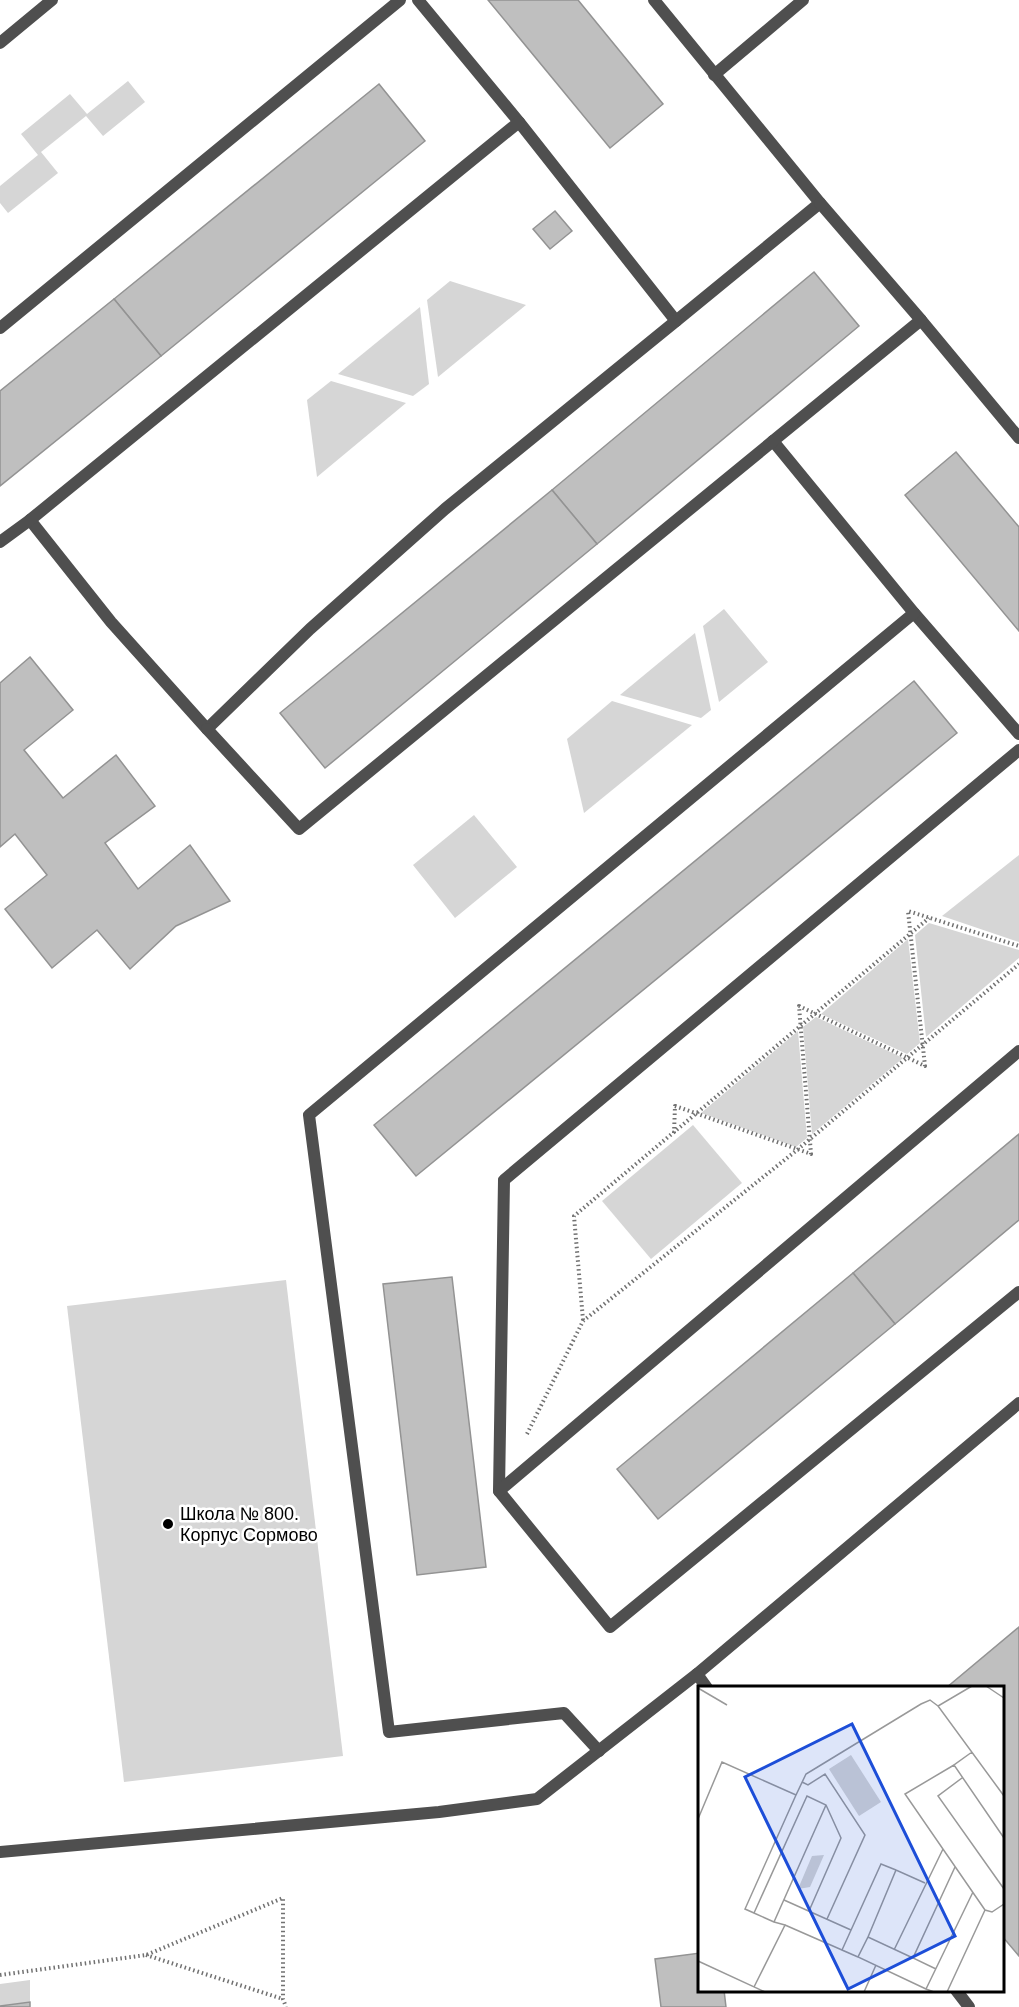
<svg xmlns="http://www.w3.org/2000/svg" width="1019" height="2007" font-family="Arial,sans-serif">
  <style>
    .green { fill: #d6d6d6 }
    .building { fill: #bfbfbf; stroke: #939393; stroke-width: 1.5 }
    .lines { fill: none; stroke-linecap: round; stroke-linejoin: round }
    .path { stroke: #717171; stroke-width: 4; stroke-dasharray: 1.5 3; stroke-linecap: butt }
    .service { stroke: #4f4f4f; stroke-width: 12 }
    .poi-dot { fill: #000; stroke: #fff; stroke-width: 2 }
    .labels { text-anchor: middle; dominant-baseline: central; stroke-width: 5; stroke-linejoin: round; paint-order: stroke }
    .poi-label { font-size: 18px; fill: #000; stroke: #fff; text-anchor: start }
    .inset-road { fill: none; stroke: #999; stroke-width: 1.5 }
    .view { fill: #1d4ed8; fill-opacity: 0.15; stroke: #1d4ed8; stroke-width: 3 }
    .inset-edge { fill: none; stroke: #000; stroke-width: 3 }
  </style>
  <rect width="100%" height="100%" fill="#fff"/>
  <g class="green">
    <path d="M128,81L145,102L103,136L86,116L41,152L58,173L8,213L0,203V186L38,155L21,134L70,94L87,114Z"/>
    <path d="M450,281L526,305L438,377L427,300Z"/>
    <path d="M420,307L429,384L413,396L338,374Z"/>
    <path d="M331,381L406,403L317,477L307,400Z"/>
    <path d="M724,609L768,662L719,702L703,626Z"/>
    <path d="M695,633L711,710L701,718L620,695Z"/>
    <path d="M612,701L692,725L584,813L567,739Z"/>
    <path d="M474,815L517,867L455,918L413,865Z"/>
    <path d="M1019,855V942L942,916Z"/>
    <path d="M929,923L1019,950V958L926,1037L915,935Z"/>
    <path d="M908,939L920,1043L907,1054L821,1014Z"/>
    <path d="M816,1017L903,1058L812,1134L803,1027Z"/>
    <path d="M798,1031L807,1138L796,1147L701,1113Z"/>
    <path d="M693,1125L742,1183L651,1259L602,1201Z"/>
    <path d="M286,1280L343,1756L124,1782L67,1306Z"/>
    <path d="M30,1980V2002L0,2006V1984Z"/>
  </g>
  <g class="building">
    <path d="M488,0H578L663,104L610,148Z"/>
    <path d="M379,84L425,141L161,356L114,299Z"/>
    <path d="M555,211L572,231L550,249L533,229Z"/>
    <path d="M814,272L859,326L597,544L552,490Z"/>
    <path d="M114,299L161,356L0,486V391Z"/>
    <path d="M956,452L1019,527V631L905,495Z"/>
    <path d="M552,490L597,544L325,768L280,713Z"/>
    <path d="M30,657L73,710L24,750L63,798L116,755L155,806L105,843L138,889L190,845L230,901L176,926L130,969L97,930L52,968L5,909L47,875L15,834L0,847V683Z"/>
    <path d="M914,681L957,733L416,1176L374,1125Z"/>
    <path d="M1019,1134V1220L895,1324L853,1273Z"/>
    <path d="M853,1273L895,1324L658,1519L617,1469Z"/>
    <path d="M452,1277L486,1567L417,1575L383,1284Z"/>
    <path d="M1019,1627V1956L1002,1936V1688H946Z"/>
    <path d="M700,1953V1990H724L726,2007H661L655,1959Z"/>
    <path d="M30,2002V2007H0V2006Z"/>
  </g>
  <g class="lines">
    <g class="path">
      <path d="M674,1133L675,1106L811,1154L799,1006L925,1066L908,911L1019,946"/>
      <path d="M583,1320L574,1216L929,918"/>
      <path d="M527,1434L583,1321L797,1150L1019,964"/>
      <path d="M146,1955L283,1999"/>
      <path d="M0,1975L146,1955L283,1898V1999L286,2007"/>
    </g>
    <g class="service">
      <path d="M418,0L519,122L676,321L820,203L654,0"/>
      <path d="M0,43L52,0"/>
      <path d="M714,75L803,0"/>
      <path d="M921,320L1019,438"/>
      <path d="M0,328L400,0"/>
      <path d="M773,441L914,613L1019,734"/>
      <path d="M30,520L111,622L207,729L310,629L445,509L676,321"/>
      <path d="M0,542L30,520L519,122"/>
      <path d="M207,729L299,829L921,320L820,203"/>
      <path d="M1019,750L504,1180L499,1491L610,1627L1019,1292"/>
      <path d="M499,1491L1019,1051"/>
      <path d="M697,1674L1019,1403"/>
      <path d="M599,1751L564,1713L389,1732L309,1115L914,613"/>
      <path d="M0,1852L439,1812L537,1799L697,1674L707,1688"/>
      <path d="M956,1990L969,2007"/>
    </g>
  </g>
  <circle class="poi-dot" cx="168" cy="1524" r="6"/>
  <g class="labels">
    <g class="poi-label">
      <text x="180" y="1514">Школа № 800.<tspan x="180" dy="21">Корпус Сормово</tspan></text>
    </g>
  </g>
  <g transform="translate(698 1686)">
    <rect width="306" height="306" fill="#fff"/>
    <path d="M153,69L183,116L161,130L131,83ZM126,169L112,201L100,203L114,170Z" fill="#d6d6d6"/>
    <path class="inset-road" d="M274,0L240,20L306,110M288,0L306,12M0,2L29,19M274,66L256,79L306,152M256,79L207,108L287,224L294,226L306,218M264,92L240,110L306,203M104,96L110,99L127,88L167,149L129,233M0,133L24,76L98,109L108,88L118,82L223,18L232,14L240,20M86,214L153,244M56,227L47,223L98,109M76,236L56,227L109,110L128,119L143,152L111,225M87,239L144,264M170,251L198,184L227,197M196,264L245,163M160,271L144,264L183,178L198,184M215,272L170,251L160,271L228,303M0,275L67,306M238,283L215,272L257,181M56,301L87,239L76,236L128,119M166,306L178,279M236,306L228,303L275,206M249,306L287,224"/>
    <path class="view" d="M154,38L257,250L150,303L47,91Z"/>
    <rect width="306" height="306" class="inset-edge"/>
  </g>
</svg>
